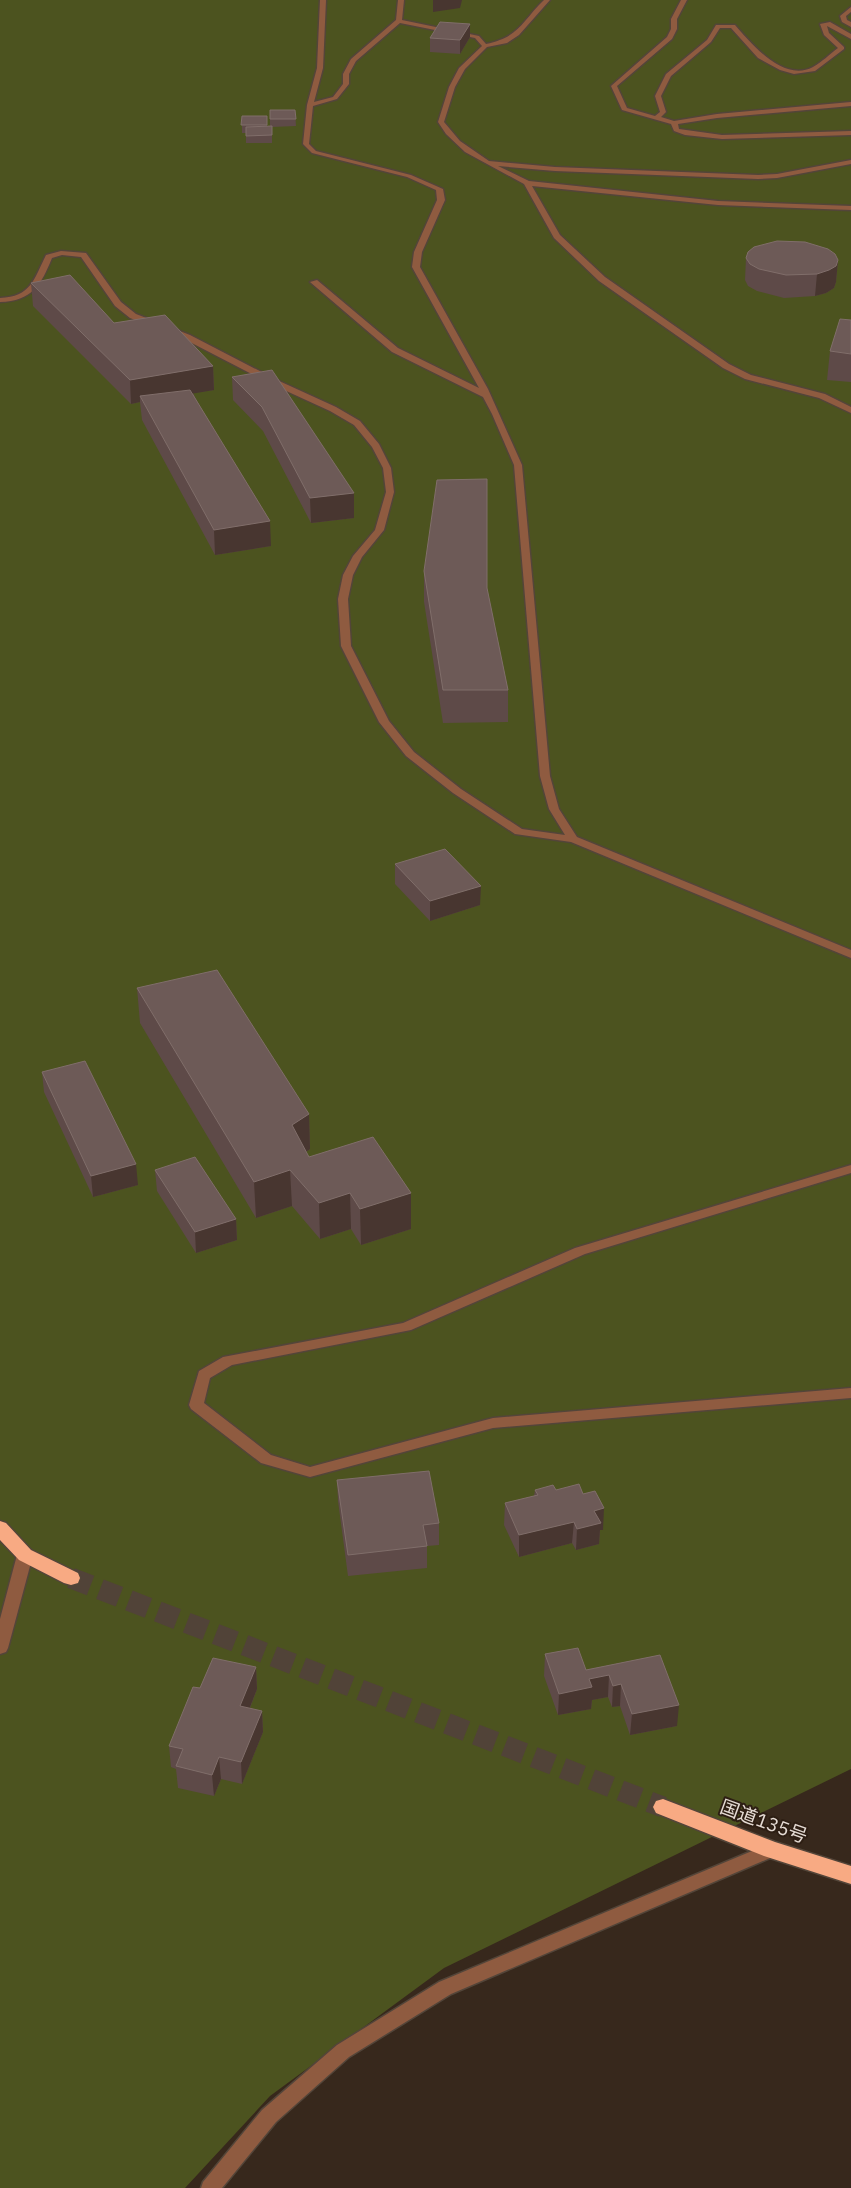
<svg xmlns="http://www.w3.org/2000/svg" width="851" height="2188" font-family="'IBM Plex Sans','Noto Sans JP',sans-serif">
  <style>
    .green { fill: #4c531f }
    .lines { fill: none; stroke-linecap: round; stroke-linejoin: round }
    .highway-tunnel { stroke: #514338; stroke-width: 21; stroke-dasharray: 21 10; stroke-linecap: butt }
    .minor-casing { stroke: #534539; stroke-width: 3 }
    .highway-casing { stroke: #534539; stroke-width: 3 }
    .minor { fill: #8f5b40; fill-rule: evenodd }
    .highway { fill: #f8aa83; fill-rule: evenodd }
    .wall { fill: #5e4a48 }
    .shaded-wall { fill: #483630 }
    .building { fill: #6d5a57; stroke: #806e6a }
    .labels { text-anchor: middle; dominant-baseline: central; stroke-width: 4; stroke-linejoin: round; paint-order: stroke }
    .near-street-label { font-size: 19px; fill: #e5dbd4; stroke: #2d1e13 }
  </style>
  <rect width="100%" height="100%" fill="#37281c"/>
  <path class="green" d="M0,0H851V1769L444,1968L270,2096L185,2188H0Z"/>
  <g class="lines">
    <path class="highway-tunnel" d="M71,1578L663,1807"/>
    <g class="minor-casing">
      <g id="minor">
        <path d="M320,0H326L323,68L314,102L333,97L343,84V74L351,59L396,20L398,0H404L402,20L479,36L486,44C520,37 522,21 544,0H550L519,35L507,43L487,47L465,69L455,87L444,122L460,141L489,161L555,167L758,175L777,174L851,160V164L777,178L758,179L555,171L498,166L529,181L718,201L851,206V210L718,205L532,186L560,235L605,277L729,364L751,375L825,394L851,407V413L819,398L745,379L723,368L599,281L554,238L524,184L465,152L446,134L438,122L449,87L459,68L482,46L475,38L400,23L356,61L349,74V84L337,99L313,106L309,144L316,151L411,175L443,189L445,200L422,252L420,267L488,389L522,465L550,776L559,809L577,837L851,950V958L571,842L515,834L453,793L406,756L379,722L341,646L338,599L343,575L353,556L375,530L386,492L383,468L372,447L354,425L330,411L271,384L184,339L130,318L115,306L81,257L62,255L52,258C41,285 32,301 0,302V298C31,297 34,279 46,255L61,251L86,253L121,302L136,314L190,335L277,380L336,407L360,421L379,444L391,468L394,492L384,530L362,557L353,575L348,599L351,646L389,721L414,752L461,789L522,829L565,835L549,809L540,776L514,465L492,414L483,397L392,352L310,282L317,280L398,348L479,388L412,267L414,252L437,200L436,190L407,177L312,153L303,144L307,105L317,68Z"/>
        <path d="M681,0H687L677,19V29L672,39L617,86L627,108L655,116L660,112L655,96L666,74L707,40L716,25H735C751,43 783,83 813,67C822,62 830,54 838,48L824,35L820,24L830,22L851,34V39L827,26L829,33L844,47V49L815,71L794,74L780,70L758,58L731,28H720L711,42L671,76L661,96L666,112L661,117L674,121L717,114L851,102V106L717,118L678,124L679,129L722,135L851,131V135L722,139L685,135L674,131L671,124L622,110L611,86L667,37L671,29V19Z"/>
        <path d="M851,7V12L846,16L847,20L851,22V27L842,22L840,16Z"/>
        <path d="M851,1165V1173L585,1254L411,1330L232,1365L210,1378L204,1403L271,1455L310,1467L493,1418L851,1388V1398L493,1428L310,1477L261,1463L191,1409L189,1405L199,1371L223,1357L403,1323L575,1248Z"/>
        <path d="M25,1549L30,1551L33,1555L8,1648L6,1652L0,1654V1619L17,1555L20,1551Z"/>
        <path d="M771,1843L777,1845L779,1850L777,1855L451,1994L349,2057L276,2122L222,2188H201L203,2182L262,2110L337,2045L439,1982Z"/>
      </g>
    </g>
    <g class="highway-casing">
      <g id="highway">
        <path d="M0,1521L6,1523L31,1550L78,1573L80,1578L78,1583L71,1585L64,1583L19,1560L0,1540Z"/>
        <path d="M663,1799L775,1842L851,1866V1884L764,1856L656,1813L653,1807L656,1801Z"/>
      </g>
    </g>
    <use href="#minor" class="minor"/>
    <use href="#highway" class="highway"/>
  </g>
  <g class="wall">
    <path d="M470,24V37L460,54L430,52V38Z"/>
    <path d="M270,110H295L296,126L272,127V143H246V133H242V116H267V126H270Z"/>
    <path d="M746,258L838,260L836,282L834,288L826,293L815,296L784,298L757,291L748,286L745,280Z"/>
    <path d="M31,283L114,323L213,366L214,390L193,393L271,546L215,555L142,420L140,402L131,404L33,306Z"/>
    <path d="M851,320V382L827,380L830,351Z"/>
    <path d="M272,370L354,518L311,523L263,431L233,400L232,377Z"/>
    <path d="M424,571L487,588L508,690V722L443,723L424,602Z"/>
    <path d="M395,864L480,905L430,921L395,884Z"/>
    <path d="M137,988L309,1114L310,1149L306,1152L309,1157L411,1229L361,1245L351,1229L320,1239L292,1206L256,1218L140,1023Z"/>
    <path d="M42,1072L138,1185L93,1197L44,1092Z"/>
    <path d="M155,1170L236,1219L237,1240L196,1253L157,1191Z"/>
    <path d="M337,1480L439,1523V1545L427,1546V1568L348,1576L338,1501Z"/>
    <path d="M535,1490H556L583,1494L603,1530H600L599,1544L576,1550L572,1543L519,1557L504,1525L505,1503L534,1496Z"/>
    <path d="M545,1654L586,1670L660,1655L677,1726L630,1735L620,1706L612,1707L608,1697L592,1700L591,1709L558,1715L544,1676Z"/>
    <path d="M256,1667L257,1689L250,1708L262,1711L263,1732L242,1784L221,1779L214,1796L178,1788L176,1769L171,1767L169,1746L200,1688Z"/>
  </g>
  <g class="shaded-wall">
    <path d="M433,0H462L460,8L433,12Z"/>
    <path d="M470,24V37L460,54V40Z"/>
    <path d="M838,260L836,282L834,288L826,293L815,296L817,274Z"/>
    <path d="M213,366L214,390L143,402L140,396V402L131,404L130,380Z"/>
    <path d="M354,493V518L311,523L310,498Z"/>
    <path d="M270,521L271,546L215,555L214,530Z"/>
    <path d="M481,886L480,905L430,921V901Z"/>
    <path d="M309,1114L310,1149L294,1161L292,1125Z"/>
    <path d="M136,1164L138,1185L93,1197L91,1176Z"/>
    <path d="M290,1170L292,1206L256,1218L254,1182Z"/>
    <path d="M350,1193L351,1229L320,1239L319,1203Z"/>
    <path d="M411,1193V1229L361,1245L360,1209Z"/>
    <path d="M236,1219L237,1240L196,1253L195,1232Z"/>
    <path d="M604,1508L603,1530H600L599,1544L576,1550L577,1529L594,1511Z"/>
    <path d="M574,1522L572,1543L519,1557V1535Z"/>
    <path d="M256,1667L257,1689L242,1728L240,1706Z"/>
    <path d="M609,1675L608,1697L592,1700L591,1709L558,1715L559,1694L589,1679Z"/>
    <path d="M621,1684L620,1706L612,1707L613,1686Z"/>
    <path d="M679,1705L677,1726L630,1735L632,1714Z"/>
    <path d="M262,1711L263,1732L242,1784L241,1762Z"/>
    <path d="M219,1757L221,1779L214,1796L212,1775Z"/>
  </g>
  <g class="building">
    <path d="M440,22L470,24L460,40L430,38Z"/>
    <path d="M270,110H295L296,119H270Z"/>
    <path d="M242,116H267V125H241Z"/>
    <path d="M272,126V135L246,136V127Z"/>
    <path d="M777,241L805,242L828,249L835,254L838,260L836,266L829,270L817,274L786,275L759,269L750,264L746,258L748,252L754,247Z"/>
    <path d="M70,275L114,323L165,315L213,366L130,380L31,283Z"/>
    <path d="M840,319L851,320V354L830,351Z"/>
    <path d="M272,370L354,493L310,498L262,407L232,377Z"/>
    <path d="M190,390L270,521L214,530L140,396Z"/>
    <path d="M487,479V588L508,690H443L424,571L437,480Z"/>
    <path d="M445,849L481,886L430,901L395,864Z"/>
    <path d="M217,970L309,1114L292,1125L309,1157L373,1137L411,1193L360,1209L350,1193L319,1203L290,1170L254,1182L137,988Z"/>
    <path d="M85,1061L136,1164L91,1176L42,1072Z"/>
    <path d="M195,1157L236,1219L195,1232L155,1170Z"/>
    <path d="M429,1471L439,1523L423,1525L427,1546L348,1555L337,1480Z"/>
    <path d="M579,1484L583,1494L595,1491L604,1508L594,1511L601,1523L577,1529L574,1522L519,1535L505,1503L538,1495L535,1490L553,1485L556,1490Z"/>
    <path d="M578,1648L586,1670L660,1655L679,1705L632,1714L621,1684L613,1686L609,1675L589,1679L592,1687L559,1694L545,1654Z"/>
    <path d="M213,1658L256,1667L240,1706L262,1711L241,1762L219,1757L212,1775L176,1766L183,1749L169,1746L193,1687L200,1688Z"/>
  </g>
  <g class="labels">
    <g class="near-street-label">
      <text transform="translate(764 1821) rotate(20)">国道135号</text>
    </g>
  </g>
</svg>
